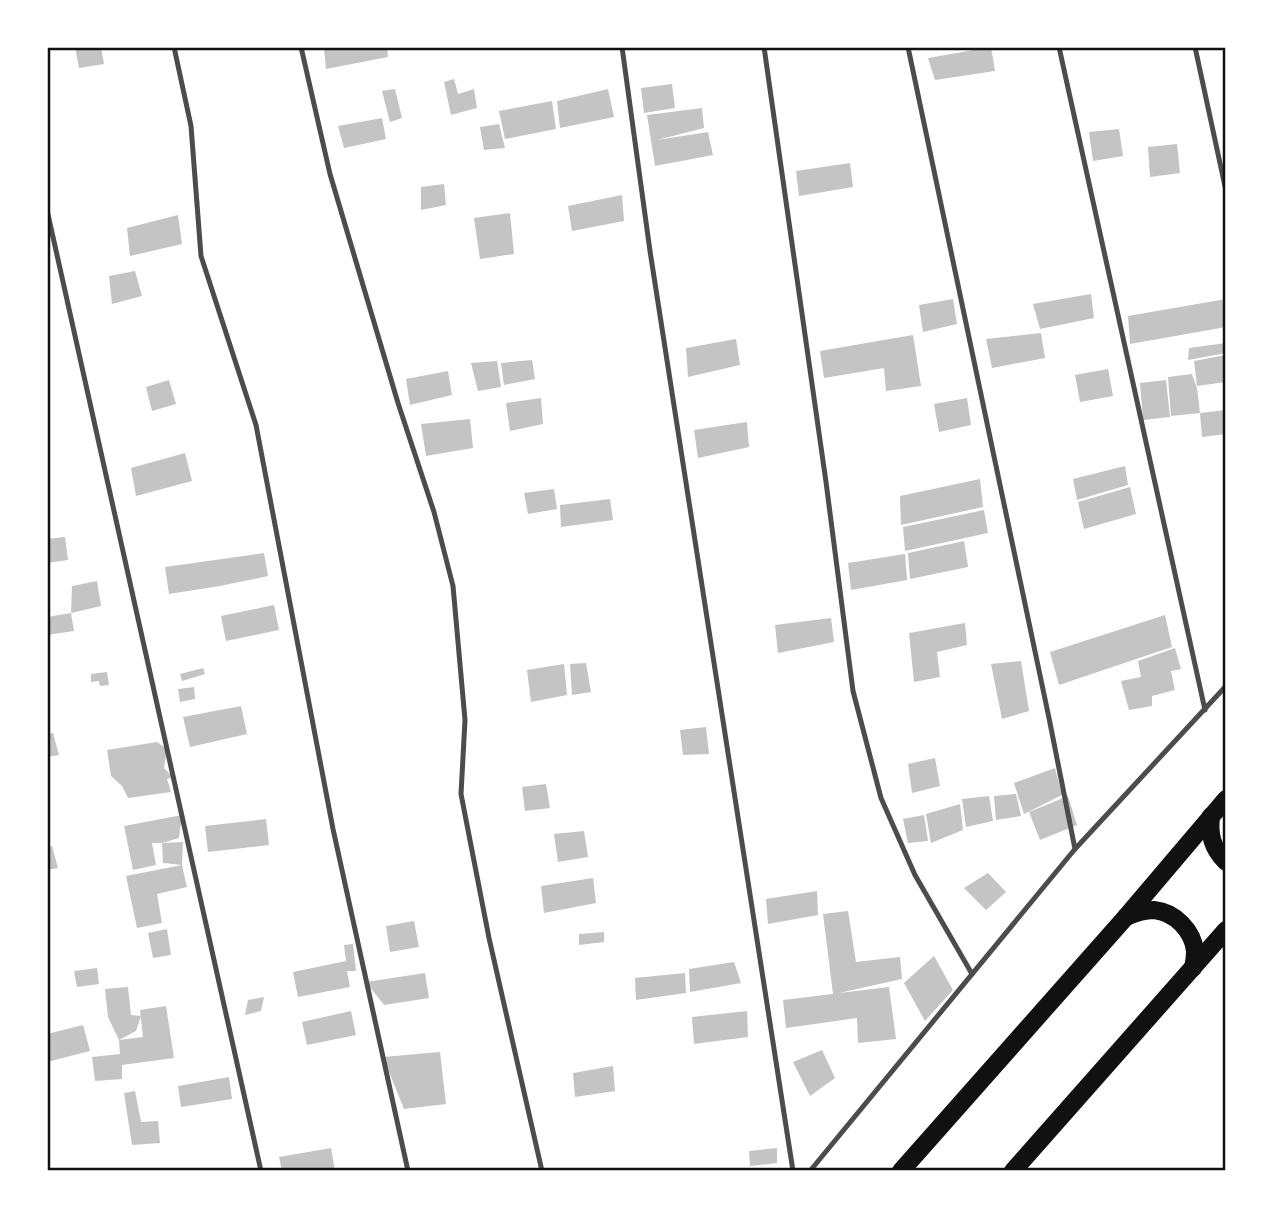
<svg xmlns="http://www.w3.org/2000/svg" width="1273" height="1218" font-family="Barlow,sans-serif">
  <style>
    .building { fill: #c4c4c4 }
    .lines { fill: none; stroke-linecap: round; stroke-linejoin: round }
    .service { stroke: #4c4c4c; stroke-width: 5 }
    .primary { stroke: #111; stroke-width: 18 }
    .neatline { fill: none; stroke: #111; stroke-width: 2.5 }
  </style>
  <rect width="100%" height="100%" fill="#fff"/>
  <g class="building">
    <path d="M75,47H101L104,64L79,68Z"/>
    <path d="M331,47H387L388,57L326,69L324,48Z"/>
    <path d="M991,47L995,71L935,80L928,58Z"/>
    <path d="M454,79L458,94L474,89L477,108L451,115L444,82Z"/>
    <path d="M672,84L675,108L644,113L641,88Z"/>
    <path d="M395,89L402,118L390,122L382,91Z"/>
    <path d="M608,89L614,117L560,128L557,101Z"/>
    <path d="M552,101L556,129L505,139L499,111Z"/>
    <path d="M702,108L704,128L657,140L708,132L713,155L655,166L647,115Z"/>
    <path d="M382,118L386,139L344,148L338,126Z"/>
    <path d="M499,124L505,148L484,150L480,127Z"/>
    <path d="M1119,129L1123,156L1093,161L1089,132Z"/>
    <path d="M1177,144L1180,173L1150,177L1148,147Z"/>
    <path d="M850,163L853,187L799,196L796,171Z"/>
    <path d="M444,184L446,205L421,210V187Z"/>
    <path d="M622,195L624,221L572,231L568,206Z"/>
    <path d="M510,213L514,254L480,259L474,218Z"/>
    <path d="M178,215L182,244L130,256L127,228Z"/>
    <path d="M135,271L142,296L112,304L109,276Z"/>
    <path d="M1091,294L1094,318L1040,329L1033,304Z"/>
    <path d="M953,299L957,324L923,332L919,305Z"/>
    <path d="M1226,299V327L1130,344L1128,316Z"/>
    <path d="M1041,333L1045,358L992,368L986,339Z"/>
    <path d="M913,335L921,386L886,391L884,368L824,378L820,351Z"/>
    <path d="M736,339L740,365L688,377L686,348Z"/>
    <path d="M1226,343V353L1188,360L1189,348Z"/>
    <path d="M1226,355V382L1197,386L1194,361Z"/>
    <path d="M532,360L535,379L504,385L501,363Z"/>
    <path d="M497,361L501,387L478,391L471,363Z"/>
    <path d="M1108,369L1113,396L1080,402L1075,375Z"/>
    <path d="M448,371L452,395L410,405L406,379Z"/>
    <path d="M1192,374L1197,388L1200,413L1171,416L1168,377Z"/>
    <path d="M169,380L176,404L152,411L146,387Z"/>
    <path d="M1166,380L1170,417L1143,420L1140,383Z"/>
    <path d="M541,398L543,424L510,431L506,403Z"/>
    <path d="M967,398L971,425L939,432L934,404Z"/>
    <path d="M1226,410V434L1202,437L1200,413Z"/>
    <path d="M470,419L473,448L426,456L421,424Z"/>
    <path d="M747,422L749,447L698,458L694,430Z"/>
    <path d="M185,453L192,481L136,496L131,468Z"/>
    <path d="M1125,466L1128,485L1077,500L1073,479Z"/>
    <path d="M980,479L983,507L901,525L900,496Z"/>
    <path d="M1130,487L1136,514L1084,529L1078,502Z"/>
    <path d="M554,489L557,509L528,514L524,493Z"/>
    <path d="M610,499L613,520L561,527L560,505Z"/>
    <path d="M984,510L988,533L905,551L903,527Z"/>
    <path d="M65,537L68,560L47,563V539Z"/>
    <path d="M964,541L968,567L910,579L908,553Z"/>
    <path d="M264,553L268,576L220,586L169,594L165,567Z"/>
    <path d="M905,554L907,580L851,590L848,563Z"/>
    <path d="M97,581L101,606L71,613L74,631L47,635V617L71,613L72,586Z"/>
    <path d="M274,605L279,630L226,641L221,616Z"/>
    <path d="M1165,615L1172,647L1059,685L1050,652Z"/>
    <path d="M831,618L834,642L778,653L775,625Z"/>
    <path d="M965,623L967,645L937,652L940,677L914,682L909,633Z"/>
    <path d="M1175,648L1181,669L1171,671L1175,690L1152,696V706L1129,710L1121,681L1141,677L1138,661Z"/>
    <path d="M1021,661L1029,711L1002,719L991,664Z"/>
    <path d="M586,663L591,692L572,695L570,664Z"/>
    <path d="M564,664L567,695L531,702L527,670Z"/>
    <path d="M203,668L205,674L182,681L180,674Z"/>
    <path d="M107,672L109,685L100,686L99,681L91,682V674Z"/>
    <path d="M194,687L195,699L180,702L178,689Z"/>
    <path d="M241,706L247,734L190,747L183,717Z"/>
    <path d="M706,727L709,754L683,755L680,730Z"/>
    <path d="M53,733L59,755L47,757V734Z"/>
    <path d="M157,742L167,749L164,768L173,777L167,779L171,792L128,798L122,786L111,776L107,750Z"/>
    <path d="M935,758L940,786L912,793L908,764Z"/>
    <path d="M1055,768L1062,795L1024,814L1014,783Z"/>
    <path d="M546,784L550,808L525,811L522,787Z"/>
    <path d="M1016,794L1021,816L996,820L994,796Z"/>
    <path d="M989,796L993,821L966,827L962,799Z"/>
    <path d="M1068,796L1077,825L1040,840L1029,812Z"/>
    <path d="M960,804L963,830L931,843L926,814Z"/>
    <path d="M182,815L179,838L162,843L183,842L182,865L187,887L157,894L162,923L137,928L126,876L182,865L163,863L162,843H152L156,865L133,870L124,826Z"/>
    <path d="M924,815L928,841L908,843L903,819Z"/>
    <path d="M266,819L269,845L208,852L205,826Z"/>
    <path d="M584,831L588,857L558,862L554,834Z"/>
    <path d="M52,846L58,868L47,870V847Z"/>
    <path d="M988,873L1006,892L986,910L964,888Z"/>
    <path d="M593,878L596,903L544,913L541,886Z"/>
    <path d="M817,891L818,915L768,924L766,899Z"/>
    <path d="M848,911L856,962L900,957L902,979L839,993L889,987L896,1039L858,1043L857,1018L786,1028L783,1000L833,994L823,914Z"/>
    <path d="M414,921L419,947L390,952L386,926Z"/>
    <path d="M167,929L171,955L153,958L148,933Z"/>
    <path d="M604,932V942L579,945V934Z"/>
    <path d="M353,944L356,971H347L350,987L298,997L293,972L346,961L344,945Z"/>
    <path d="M934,956L953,990L925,1021L904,983Z"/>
    <path d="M734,962L741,983L690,992L689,969Z"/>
    <path d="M97,968L99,984L77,987L74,971Z"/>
    <path d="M425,973L429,998L384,1005L366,982Z"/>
    <path d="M685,973L686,993L636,1000L635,978Z"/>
    <path d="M128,987L131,1015L141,1016L136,1031L119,1040L108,1017L105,989Z"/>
    <path d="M264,997L261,1011L245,1015L248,1000Z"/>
    <path d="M166,1006L174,1058L122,1065V1079L95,1081L92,1057L120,1054L119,1040L143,1037L140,1010Z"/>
    <path d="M351,1011L356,1035L307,1045L302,1022Z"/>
    <path d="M747,1011L748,1037L694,1044L692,1017Z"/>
    <path d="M83,1025L90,1051L47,1062V1034Z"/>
    <path d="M822,1050L835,1078L810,1096L793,1062Z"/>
    <path d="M440,1052L446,1104L404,1109L383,1057Z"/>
    <path d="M613,1066L615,1091L575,1097L573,1073Z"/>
    <path d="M229,1077L232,1099L181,1107L178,1086Z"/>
    <path d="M135,1091L141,1122L158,1121L160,1143L132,1145L124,1093Z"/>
    <path d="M331,1148L335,1171H282L279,1157Z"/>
    <path d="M777,1148V1163L750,1166L749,1151Z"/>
  </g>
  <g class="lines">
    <g class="service">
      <path d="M174,47L191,126L201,256L256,425L333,829L408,1171"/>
      <path d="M301,47L330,174L398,403L434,512L453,586L465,720L461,794L489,938L542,1171"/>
      <path d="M622,47L650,251L793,1171"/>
      <path d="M764,47L826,482L853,691L881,798L915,875L972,974"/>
      <path d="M908,47L1049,718L1075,849"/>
      <path d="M1059,47L1205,710"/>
      <path d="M1195,47L1226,191"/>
      <path d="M47,210L261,1171"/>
      <path d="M810,1171L1075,849L1226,686"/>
    </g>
    <g class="primary">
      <path d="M1211,816C1209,835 1212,848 1226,862"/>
      <path d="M1126,917C1135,913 1144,910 1154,910C1175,912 1193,931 1195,951C1195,957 1194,963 1193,968"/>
      <path d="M901,1171L1125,918L1226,799"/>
      <path d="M1013,1171L1226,930"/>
    </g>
  </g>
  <rect width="1273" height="1218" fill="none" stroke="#ffffff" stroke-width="98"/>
  <rect x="49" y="49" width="1175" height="1120" class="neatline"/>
</svg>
